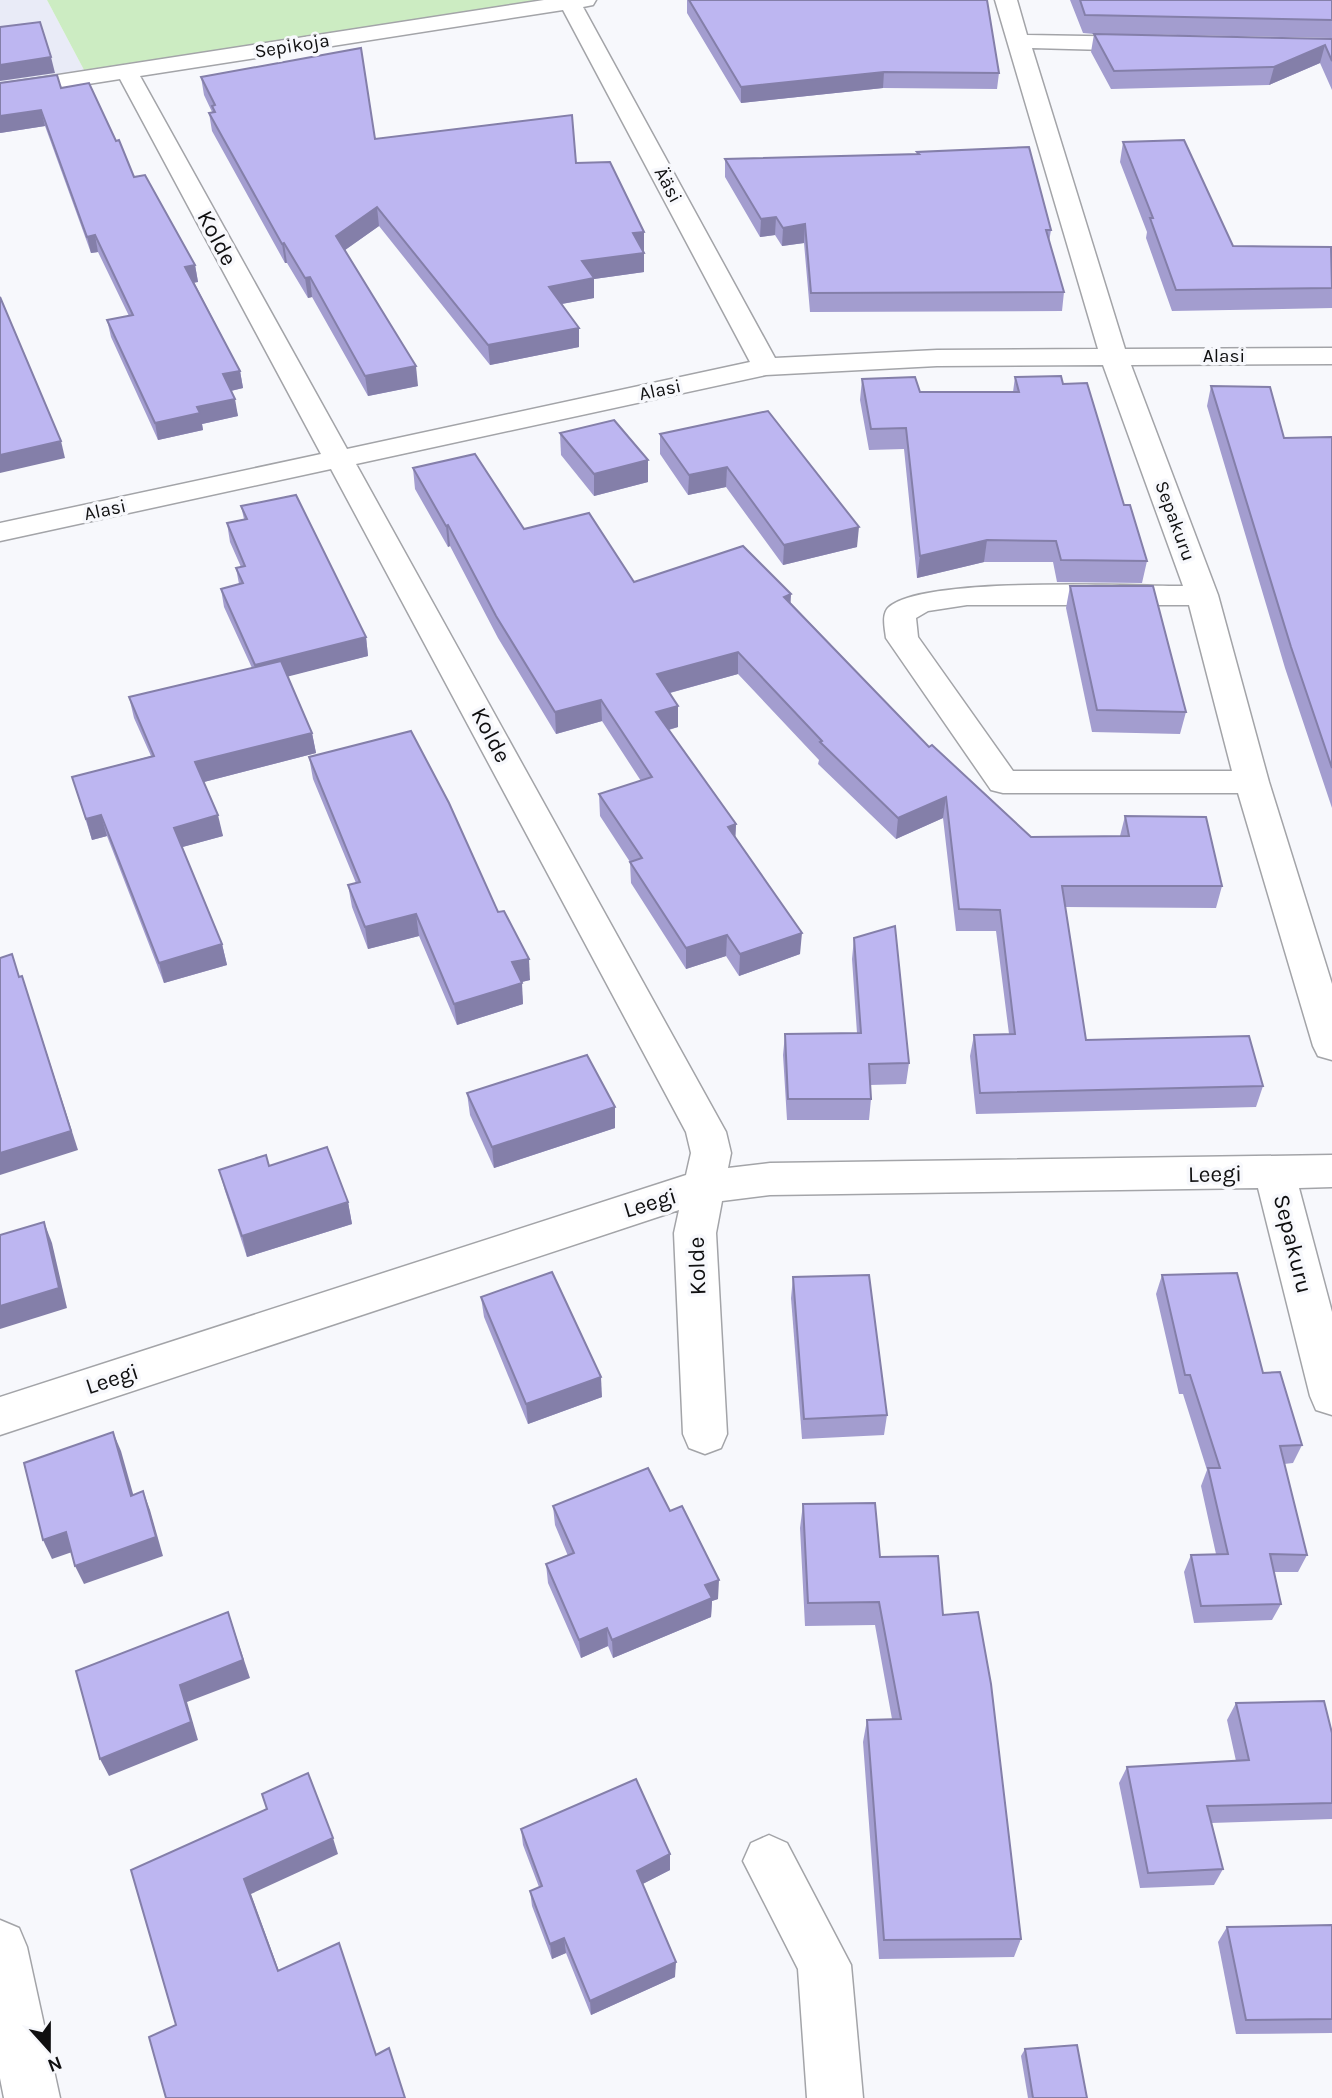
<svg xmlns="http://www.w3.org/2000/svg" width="1332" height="2098" font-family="Karla,sans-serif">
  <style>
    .built { fill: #e9ebf7 }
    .green { fill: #ccecc2 }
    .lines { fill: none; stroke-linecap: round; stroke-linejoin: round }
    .minor-casing { stroke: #a3a4a8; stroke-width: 3 }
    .minor { fill: #fff; fill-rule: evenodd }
    .wall { fill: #a39dcf }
    .shaded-wall { fill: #847fa9 }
    .building { fill: #bdb6f1; stroke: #847fa9; stroke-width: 2 }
    .labels { text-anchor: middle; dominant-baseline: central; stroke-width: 7; stroke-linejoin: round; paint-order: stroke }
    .far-street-label { font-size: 19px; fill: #0f0f10; stroke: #f7f8fc }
    .street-label { font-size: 23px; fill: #0f0f10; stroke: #f7f8fc }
  </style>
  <rect width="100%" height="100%" fill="#f7f8fc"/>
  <path class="built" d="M0,0H47L84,70L0,84Z"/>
  <path class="green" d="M47,0H548L84,70Z"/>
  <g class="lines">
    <g class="minor-casing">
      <g id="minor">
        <path d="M544,0H596L593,5L583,7L775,358L937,350L1098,349L995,0H1017L1027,35L1144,37L1152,39L1155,44L1152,49L1144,51L1032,48L1125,349L1332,348V364L1131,365L1218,595L1269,782L1332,984V1060L1318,1056L1313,1046L1238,793H1003L991,790L886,638C885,629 881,614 889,607C924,576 1128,586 1183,586L1103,365L937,366L766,375L356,464L726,1132L731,1153L728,1168L770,1163L1332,1155V1187L1299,1188L1332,1312V1415L1316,1410L1310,1396L1258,1188L770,1195L722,1201L716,1233L727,1434L721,1448L705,1454L689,1448L683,1434L674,1233L679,1210L0,1435V1397L686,1175L691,1153L686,1132L331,469L0,541V523L321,454L120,79L0,98V84ZM563,10L750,362L347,449L140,76ZM967,605H1189L1232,771H1013L918,637L916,618L928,611Z"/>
        <path d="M769,1835L787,1843L851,1965L863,2098H807L798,1969L743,1861L751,1843Z"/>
        <path d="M0,1920L19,1928L27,1947L60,2098H4L0,2078Z"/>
      </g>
    </g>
    <use href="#minor" class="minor"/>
  </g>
  <g class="wall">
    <path d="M687,0H987L999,73L997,89L883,88L741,103L687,13Z"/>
    <path d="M1070,0H1332V38L1126,34L1332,39V90L1320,63L1269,85L1111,89L1091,52L1094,34L1083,33Z"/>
    <path d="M201,77L375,139L576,163L644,232V251H643L644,272L594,279V298L562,304L579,328V347L490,365L379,226L345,250L418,386L368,396L312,297L308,298L287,263H285L212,131L209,113L212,112L204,95Z"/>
    <path d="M61,88L116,141L134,177L195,265L198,282H194L240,371L243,388L231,391L238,416L202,424L203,430L158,440L111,337L107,320L129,316L98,252L91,253L45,126L0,133Z"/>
    <path d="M1123,142L1233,246L1332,249V308L1172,311L1146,238L1147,232L1120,162Z"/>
    <path d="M917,152L1051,230L1049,242L1064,292L1062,311L810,312L804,243L782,246L775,235L760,237L725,177V159L917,154Z"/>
    <path d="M1015,377L1063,384L1124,505L1147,561L1142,583L1057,582L1053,562H984L917,578L904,449L869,450L860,400L862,379L920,392H1013Z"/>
    <path d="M1211,386L1284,438L1332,437V808L1285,668L1207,406Z"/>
    <path d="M768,411L857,547L783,565L726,487L688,495L660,454V434Z"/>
    <path d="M560,433L648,460V482L594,496L561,455Z"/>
    <path d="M413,468L524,529L634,582L791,603L929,747L1031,837L1120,836L1125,816L1222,886L1216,908L1065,907L1086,1040L1263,1086L1256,1107L976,1114L970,1056L974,1035L1009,1034L996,931H956L943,818L896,839L818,764L819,760L738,674L670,693L678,727L669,730L736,824L735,838L800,954L739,976L726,956L686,969L631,883L630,862L600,816L599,794L641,781L602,721L556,734L498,638L450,546L448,547L415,489Z"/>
    <path d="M241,506L366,637L368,656L287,676L312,733L316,753L204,782L223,836L182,847L222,944L227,965L164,983L107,836L92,840L72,777L151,756L134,718L129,697L252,668L224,607L221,589L239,584L236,568L241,567L230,542L227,523L244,519Z"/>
    <path d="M1070,586L1186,712L1180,734L1092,732L1066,608Z"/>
    <path d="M309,757L498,912L530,980L521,982L523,1004L457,1025L419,936L368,949L352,907L348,885L356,883L313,779Z"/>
    <path d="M854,938L909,1063L906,1084L870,1085L871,1099L869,1120H787L783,1055L785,1034L857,1033L852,959Z"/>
    <path d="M467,1093L615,1107V1128L494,1168L470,1115Z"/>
    <path d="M269,1166L348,1202L352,1224L247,1257L225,1191L219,1170Z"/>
    <path d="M1162,1275L1263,1373L1302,1445L1293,1463L1284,1464L1307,1555L1298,1572H1274L1281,1604L1272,1620L1194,1623L1184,1572L1191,1555L1216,1554L1201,1486L1207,1470L1183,1394H1179L1156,1294Z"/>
    <path d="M793,1277L887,1415L884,1435L802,1439L791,1298Z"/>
    <path d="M481,1297L602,1397L528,1424L484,1317Z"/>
    <path d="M803,1504L880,1557L943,1615L1021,1939L1014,1957L879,1959L863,1742L867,1720L892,1719L875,1625L805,1626L800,1528Z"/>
    <path d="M553,1506L670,1511L718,1599L712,1601L711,1617L613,1658L608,1646L581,1658L548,1583L546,1564L568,1556L555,1525Z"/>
    <path d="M1236,1703L1332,1733V1819L1211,1823L1223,1869L1214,1885L1140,1888L1119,1783L1127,1767L1236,1761L1227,1720Z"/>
    <path d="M521,1829L670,1854V1870L642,1884L675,1977L591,2015L566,1953L552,1959L532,1906L530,1891L539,1887L523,1845Z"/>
    <path d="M1332,1925V2033L1236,2034L1218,1942L1227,1927Z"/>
    <path d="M1025,2049L1087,2098H1028L1021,2056Z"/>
  </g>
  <g class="shaded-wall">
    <path d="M1325,45L1320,63L1269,85L1274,67Z"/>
    <path d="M51,57L55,73L0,81V65Z"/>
    <path d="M884,72L883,88L741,103V87Z"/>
    <path d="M41,110L45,126L0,133V116Z"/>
    <path d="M377,207L379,226L338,255L336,236Z"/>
    <path d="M776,217L775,235L760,237L761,219Z"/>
    <path d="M805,224L804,243L782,246L783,228Z"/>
    <path d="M644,232V251L633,253V233Z"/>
    <path d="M95,235L98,252L91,253L87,237Z"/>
    <path d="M284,243L287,263H285L282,244Z"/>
    <path d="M644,253V272L594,279V298L550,306L549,287L582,261Z"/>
    <path d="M195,265L198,282L189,284L185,267Z"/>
    <path d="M310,277L312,297L308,298L305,278Z"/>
    <path d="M579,328V347L490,365L488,345Z"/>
    <path d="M416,366L418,386L368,396L365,376Z"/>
    <path d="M240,371L243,388L226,392L223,374Z"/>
    <path d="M235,399L238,416L202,424L203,430L158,440L155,423L197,407Z"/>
    <path d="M61,441L65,458L0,473V455Z"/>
    <path d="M648,460V482L594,496V474Z"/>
    <path d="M727,467L726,487L688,495L689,475Z"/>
    <path d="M448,525L450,546L448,547L446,526Z"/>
    <path d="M859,527L857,547L783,565L784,545Z"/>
    <path d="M987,540L984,562L917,578L920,556Z"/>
    <path d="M791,594L790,616L784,597Z"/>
    <path d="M366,637L368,656L259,684L255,665Z"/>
    <path d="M738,652V674L658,696L657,674Z"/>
    <path d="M601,700L602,721L556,734L555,712Z"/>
    <path d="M678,706V727L656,733V712Z"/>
    <path d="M312,733L316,753L200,783L195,762Z"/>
    <path d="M946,797L943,818L896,839L898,818Z"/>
    <path d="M101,815L107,836L92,840L86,819Z"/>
    <path d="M218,815L223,836L179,848L174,828Z"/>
    <path d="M736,824L735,846L728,827Z"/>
    <path d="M416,914L419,936L368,949L365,927Z"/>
    <path d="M802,933L800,954L739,976L740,954Z"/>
    <path d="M727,935L726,956L686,969V948Z"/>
    <path d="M222,944L227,965L164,983L159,963Z"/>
    <path d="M529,959L530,980L514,984L512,962Z"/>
    <path d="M22,976L78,1150L0,1175V1153Z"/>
    <path d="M522,983L523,1004L457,1025L454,1004Z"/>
    <path d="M615,1107V1128L494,1168L492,1147Z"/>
    <path d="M348,1202L352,1224L247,1257L242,1236Z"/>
    <path d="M44,1222L52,1243L67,1308L0,1329V1306Z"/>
    <path d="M601,1377L602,1397L528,1424L526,1404Z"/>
    <path d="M113,1432L121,1451L139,1515L131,1496Z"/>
    <path d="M143,1491L150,1510L163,1556L84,1584L75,1566Z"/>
    <path d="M66,1532L75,1551L52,1559L43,1540Z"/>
    <path d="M719,1580L718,1599L712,1601L711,1617L613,1658L612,1640L705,1585Z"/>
    <path d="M228,1612L250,1678L187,1702L198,1740L109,1776L100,1759L180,1685Z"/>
    <path d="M607,1628L608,1646L581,1658L579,1640Z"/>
    <path d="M333,1838L338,1854L251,1894L284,1985L278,1971L244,1879Z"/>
    <path d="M670,1854V1870L637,1887V1871Z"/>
    <path d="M564,1938L566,1953L552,1959L550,1944Z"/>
    <path d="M676,1962L675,1977L591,2015L590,2001Z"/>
  </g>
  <g class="building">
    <path d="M689,0H987L999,73L884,72L741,87Z"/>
    <path d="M1080,0H1332V20L1085,15Z"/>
    <path d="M40,22L51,57L0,65V27Z"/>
    <path d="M1094,34L1332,39V61L1325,45L1274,67L1114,71Z"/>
    <path d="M361,48L375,139L572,115L576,163L610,162L644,232L633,233L644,253L582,261L594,278L549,287L579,328L488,345L377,207L336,236L416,366L365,376L310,277L305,278L284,243L282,244L209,113L215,112L212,106L215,105L201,77Z"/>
    <path d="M57,75L61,88L89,83L116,141L119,140L134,177L145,175L195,265L185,267L240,371L223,374L235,399L197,407L200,413L155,423L107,320L133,315L95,235L87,237L41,110L0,116V83Z"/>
    <path d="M1184,140L1233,246L1331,247L1332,288L1176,290L1150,218H1153L1123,142Z"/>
    <path d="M1029,147L1051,230H1046L1064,292L811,293L805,224L783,228L776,217L761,219L725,159L919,154L917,152Z"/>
    <path d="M0,297L61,441L0,455Z"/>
    <path d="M1061,376L1063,384L1087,383L1124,505H1130L1147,561L1061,560L1056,541L987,540L920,556L906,428L871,429L862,379L915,377L920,392H1019L1015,377Z"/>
    <path d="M1211,386L1270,387L1284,438L1332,437V768L1291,647Z"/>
    <path d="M768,411L859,527L784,545L727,467L689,475L660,434Z"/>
    <path d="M614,420L648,460L594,474L560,433Z"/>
    <path d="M475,454L524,529L589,513L634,582L743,546L791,594L784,597L929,747L932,745L1031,837L1129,836L1125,816L1206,817L1222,886H1062L1086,1040L1249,1036L1263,1086L980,1093L974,1035L1015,1034L1000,910L959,909L946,797L898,818L820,742L822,741L738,652L657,674L678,706L656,712L736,824L728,827L802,933L740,954L727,935L686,948L630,862L642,858L599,794L652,777L601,700L555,712L496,616L448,525L446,526L413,468Z"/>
    <path d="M296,495L366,637L255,665L221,589L243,583L236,568L245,566L227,523L247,519L241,506Z"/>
    <path d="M1070,586H1153L1186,712L1097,710Z"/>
    <path d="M281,661L312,733L195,762L218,815L174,828L222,944L159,963L101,815L86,819L72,777L154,756L129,697Z"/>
    <path d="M411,731L449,803L498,912L504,911L529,959L512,962L522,983L454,1004L416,914L365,927L348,885L360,882L309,757Z"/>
    <path d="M895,926L909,1063L869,1064L871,1099H788L785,1034L861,1033L854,938Z"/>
    <path d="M12,954L19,977L22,976L71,1131L0,1153V958Z"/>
    <path d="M587,1055L615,1107L492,1147L467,1093Z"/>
    <path d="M327,1147L348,1202L242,1236L219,1170L266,1155L269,1166Z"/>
    <path d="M44,1222L59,1288L0,1306V1235Z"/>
    <path d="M552,1272L601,1377L526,1404L481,1297Z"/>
    <path d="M1237,1273L1263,1373L1280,1372L1302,1445L1280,1446L1307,1555L1270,1554L1281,1604L1201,1606L1191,1555L1228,1554L1208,1468H1220L1190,1375H1185L1162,1275Z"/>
    <path d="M869,1275L887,1415L804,1419L793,1277Z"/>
    <path d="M113,1432L131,1496L143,1491L156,1537L75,1566L66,1532L43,1540L24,1463Z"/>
    <path d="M648,1468L670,1511L682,1506L719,1580L705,1585L712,1598L612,1640L607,1628L579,1640L546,1564L574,1553L553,1506Z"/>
    <path d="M875,1503L880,1557L938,1556L943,1615L978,1612L991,1684L1021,1939L884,1940L867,1720L901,1719L879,1602L808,1603L803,1504Z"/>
    <path d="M228,1612L243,1660L180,1685L191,1722L100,1759L76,1671Z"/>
    <path d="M1324,1701L1332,1733V1803L1207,1806L1223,1869L1148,1873L1127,1767L1249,1760L1236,1703Z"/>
    <path d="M308,1773L333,1838L244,1879L278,1971L339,1943L376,2055L389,2048L405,2098H166L149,2037L176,2025L131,1870L267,1809L262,1794Z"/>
    <path d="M636,1779L670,1854L637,1871L676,1962L590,2001L564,1938L550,1944L530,1891L542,1886L521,1829Z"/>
    <path d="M1332,1925V2019L1246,2020L1227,1927Z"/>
    <path d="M1077,2045L1087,2098H1033L1025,2049Z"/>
  </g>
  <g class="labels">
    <g class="far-street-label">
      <text transform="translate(292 46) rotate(-9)">Sepikoja</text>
      <text transform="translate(668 185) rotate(62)">Ääsi</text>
      <text x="1224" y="356">Alasi</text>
      <text transform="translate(660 390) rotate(-12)">Alasi</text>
      <text transform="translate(105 510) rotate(-12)">Alasi</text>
      <text transform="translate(1175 521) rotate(70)">Sepakuru</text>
    </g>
    <g class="street-label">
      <text transform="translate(217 238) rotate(62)">Kolde</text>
      <text transform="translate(491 735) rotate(62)">Kolde</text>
      <text transform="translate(1215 1174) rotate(-1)">Leegi</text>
      <text transform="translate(650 1203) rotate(-17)">Leegi</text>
      <text transform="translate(1293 1244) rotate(76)">Sepakuru</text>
      <text transform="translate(697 1266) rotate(-92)">Kolde</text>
      <text transform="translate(112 1379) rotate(-18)">Leegi</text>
    </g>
  </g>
  <g transform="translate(49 2049) rotate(159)" stroke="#f7f8fc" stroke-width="5" paint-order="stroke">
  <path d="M0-5L12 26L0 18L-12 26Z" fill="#0f0f10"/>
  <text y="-10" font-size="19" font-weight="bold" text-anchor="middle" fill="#0f0f10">N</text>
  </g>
</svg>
